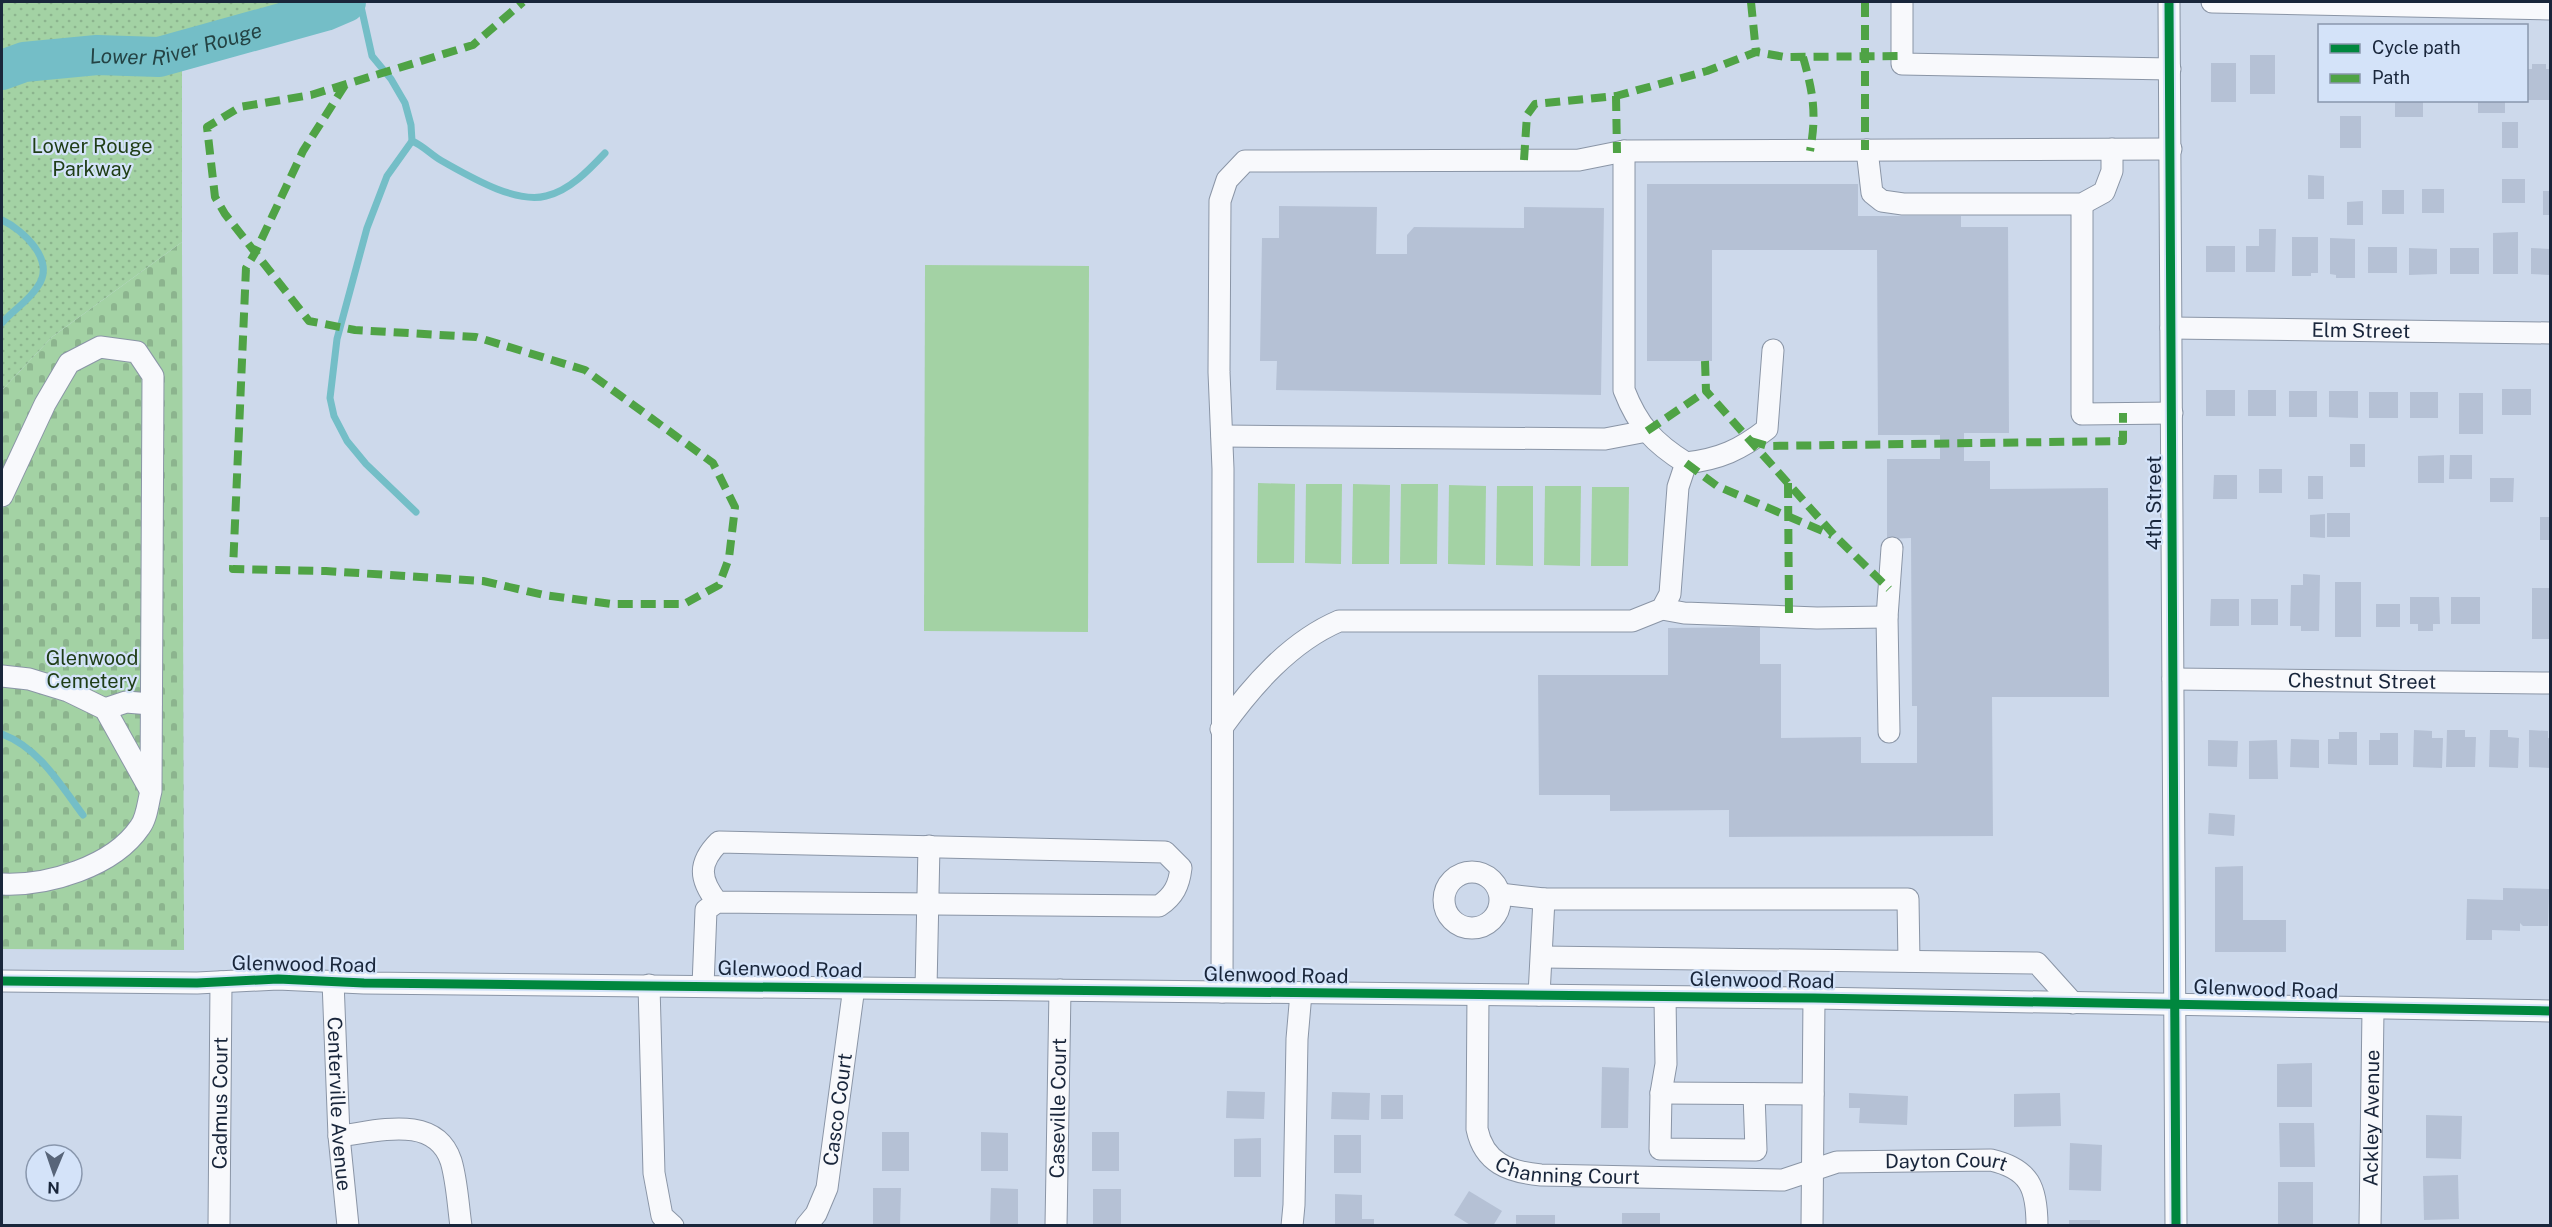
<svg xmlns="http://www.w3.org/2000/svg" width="2552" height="1227" font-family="'Public Sans',sans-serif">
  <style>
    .green { fill: #a3d2a4 }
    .cemetery { fill: url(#cemetery-stones) }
    .park { fill: url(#park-dots) }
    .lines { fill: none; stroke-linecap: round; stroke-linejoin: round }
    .stream { stroke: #74bec7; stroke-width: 7 }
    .river { stroke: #74bec7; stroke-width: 40 }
    .building { fill: #b5c1d5 }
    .minor-casing { stroke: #8a95a6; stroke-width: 23 }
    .minor { stroke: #f8f9fc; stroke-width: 21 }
    .quiet { stroke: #4fa345; stroke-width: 8; stroke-dasharray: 15 8; stroke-linecap: butt }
    .cycleway-casing { stroke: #d4e3f9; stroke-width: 13 }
    .cycleway { stroke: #00873e; stroke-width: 9 }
    .labels { text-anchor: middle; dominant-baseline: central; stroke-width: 4.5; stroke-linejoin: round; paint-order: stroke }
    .park-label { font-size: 20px; fill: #1f3d16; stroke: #d4e3f9 }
    .street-label { font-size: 20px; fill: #19263b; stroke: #d4e3f9 }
    .water-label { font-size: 21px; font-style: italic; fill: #244344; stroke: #d4e3f9 }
  </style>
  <defs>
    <pattern id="cemetery-stones" width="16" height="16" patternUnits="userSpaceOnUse" patternTransform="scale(1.5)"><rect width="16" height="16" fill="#a3d2a4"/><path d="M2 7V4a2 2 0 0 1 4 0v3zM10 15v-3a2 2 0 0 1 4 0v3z" fill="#8cb48e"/></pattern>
    <pattern id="park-dots" width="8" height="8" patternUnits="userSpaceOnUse" patternTransform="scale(1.5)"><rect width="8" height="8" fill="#a3d2a4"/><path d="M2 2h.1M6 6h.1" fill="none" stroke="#8cb48e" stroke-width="1.8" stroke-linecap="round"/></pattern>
  </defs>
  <rect width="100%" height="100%" fill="#cdd9eb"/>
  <g class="green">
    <path d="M925,265L1089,266L1088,632L924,631Z"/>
    <path d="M1258,483L1295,484L1294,563H1257Z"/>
    <path d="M1306,484H1342L1341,564L1305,563Z"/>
    <path d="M1353,484L1390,485L1389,564H1352Z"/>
    <path d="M1401,484H1438L1437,564H1400Z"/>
    <path d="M1449,485L1486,486L1485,565L1448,564Z"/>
    <path d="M1497,486H1533V566L1496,565Z"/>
    <path d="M1545,486H1581L1580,566L1544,565Z"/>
    <path d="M1592,487H1629L1628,566H1591Z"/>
  </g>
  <path class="cemetery" d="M182,242L184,950L2,949V390L52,337Z"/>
  <path class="park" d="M2,2H346L325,11L182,51V242L52,337L2,390Z"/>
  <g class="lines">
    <g class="stream">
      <path d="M360,2L372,56L391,79L405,103L411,125L412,141L387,176L367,228L337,339L330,398L334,416L347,441L366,464L416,512"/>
      <path d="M412,141C424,146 431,155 442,161C469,176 515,204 546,196C569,191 589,170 605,153"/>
      <path d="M2,220C23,230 56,260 38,286C29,301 13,310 2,323"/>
      <path d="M2,734C39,748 60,784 83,815"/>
    </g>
    <path class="river" id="s1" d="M2,70L24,62L97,55L159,57L325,11L346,2"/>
  </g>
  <g class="building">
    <rect x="2250" y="55" width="25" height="39"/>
    <rect x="2211" y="63" width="25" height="39"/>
    <path d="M2532,64H2546V69H2550V100H2526V69H2532Z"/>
    <rect x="2395" y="100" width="28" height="17"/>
    <rect x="2478" y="100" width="27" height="13"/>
    <rect x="2340" y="116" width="21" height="32"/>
    <rect x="2502" y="122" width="16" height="26"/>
    <path d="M2308,175L2324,176V199H2308Z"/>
    <rect x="2502" y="179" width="23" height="24"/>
    <path d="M1647,184H1858V216H1961V227H2008L2009,433H1964V461H1990V489L2108,488L2109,697H1992L1993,836L1729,837V810L1610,811V795H1539L1538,675H1668V628L1760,627V664H1781V738L1861,737V763H1917V706H1912L1911,538L1887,539V459H1940V435H1878L1877,250H1712V361H1647Z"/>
    <rect x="2422" y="189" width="22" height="24"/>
    <rect x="2382" y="190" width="22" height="24"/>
    <rect x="2543" y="191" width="7" height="24"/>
    <path d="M2363,201V225H2347V202Z"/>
    <path d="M1279,206L1377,207L1376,254H1407V235L1414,227L1524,228V207L1604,208L1601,395L1276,390L1277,361H1260L1262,238H1279Z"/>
    <path d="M2259,229H2276L2275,272H2246V246H2259Z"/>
    <path d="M2518,232V274H2493V233Z"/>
    <path d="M2292,237H2318V273H2311V276H2292Z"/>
    <path d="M2330,238L2355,239V278H2336V275L2330,274Z"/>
    <rect x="2206" y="246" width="29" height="26"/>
    <rect x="2368" y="247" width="29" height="26"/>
    <path d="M2409,248L2437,249V274L2409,275Z"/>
    <rect x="2450" y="248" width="29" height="26"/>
    <path d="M2531,248L2550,249V275L2531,274Z"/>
    <rect x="2502" y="389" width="29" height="26"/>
    <rect x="2206" y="390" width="29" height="26"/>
    <rect x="2248" y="390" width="28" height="26"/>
    <rect x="2289" y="391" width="28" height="26"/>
    <path d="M2329,391H2358V418L2329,417Z"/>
    <rect x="2369" y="392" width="29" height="26"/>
    <rect x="2410" y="392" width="28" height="26"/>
    <rect x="2459" y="393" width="24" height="41"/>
    <rect x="2350" y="444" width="15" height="23"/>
    <path d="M2444,455V483H2418V456Z"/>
    <path d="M2450,455H2472V479H2449Z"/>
    <rect x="2259" y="469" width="23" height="24"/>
    <path d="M2214,475H2237V499H2213Z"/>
    <rect x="2308" y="476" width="15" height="23"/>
    <path d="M2490,478H2514L2513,502H2490Z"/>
    <rect x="2327" y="513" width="23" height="24"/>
    <path d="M2325,514V538L2310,537V515Z"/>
    <rect x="2540" y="517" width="10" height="23"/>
    <path d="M2303,574L2320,575L2319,631H2301V626H2290L2291,585H2303Z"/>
    <rect x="2335" y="582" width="26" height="55"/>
    <rect x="2532" y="588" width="18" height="51"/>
    <path d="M2410,597H2439L2440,624H2433V631H2418V624H2410Z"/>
    <rect x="2451" y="597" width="29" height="27"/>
    <path d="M2211,599H2239V626H2210Z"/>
    <rect x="2251" y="599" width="27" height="26"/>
    <rect x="2376" y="604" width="24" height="23"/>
    <path d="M2414,730L2432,731V738H2443L2442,768L2413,767Z"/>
    <path d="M2447,730H2465V737H2476L2475,767H2446Z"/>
    <path d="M2490,730H2508V737L2519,738L2518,768L2489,767Z"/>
    <path d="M2529,730L2548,731V738H2550V768L2529,767Z"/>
    <path d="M2339,732H2357V765L2328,764V739H2339Z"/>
    <path d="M2380,733H2398V765H2369V740H2380Z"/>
    <path d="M2291,739L2319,740V768L2290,767Z"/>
    <path d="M2208,740L2238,741L2237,767L2208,766Z"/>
    <path d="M2277,740L2278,779H2249V741Z"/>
    <path d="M2209,813L2235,815L2234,836L2208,834Z"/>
    <path d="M2243,866V920H2286V952H2215V867Z"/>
    <path d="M2503,888L2549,889L2548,926H2523L2520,923V931L2492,930V940H2466L2467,899L2503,900Z"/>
    <path d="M2312,1063V1107H2277V1064Z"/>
    <path d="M1602,1067L1629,1068L1628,1128H1601Z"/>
    <path d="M1227,1091L1265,1092L1264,1119L1226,1118Z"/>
    <path d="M1332,1092L1370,1093L1369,1120L1331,1119Z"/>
    <path d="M1849,1093L1908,1096L1907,1125L1859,1123L1860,1108H1849Z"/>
    <path d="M2060,1093L2061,1126L2014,1127V1094Z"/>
    <rect x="1381" y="1095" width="22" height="24"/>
    <path d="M2426,1115L2462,1116L2461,1159L2426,1158Z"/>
    <path d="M2279,1123H2314L2315,1167H2280Z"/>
    <rect x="882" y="1132" width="27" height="39"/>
    <path d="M981,1132L1008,1133V1171H981Z"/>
    <rect x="1092" y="1132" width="27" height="39"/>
    <rect x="1334" y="1135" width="27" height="38"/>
    <path d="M1261,1138V1177H1234V1139Z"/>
    <path d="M2070,1143L2102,1145L2101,1191L2069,1190Z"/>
    <path d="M2458,1175L2459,1219L2424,1220L2423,1176Z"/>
    <rect x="2278" y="1182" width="35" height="44"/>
    <path d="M873,1188H901L900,1226H873Z"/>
    <path d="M991,1188L1018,1189V1226H990Z"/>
    <rect x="1093" y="1189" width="28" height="37"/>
    <path d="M1469,1191L1502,1211L1493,1226H1472L1454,1215Z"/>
    <path d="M1335,1194L1362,1195V1219H1374V1226H1335Z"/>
    <rect x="1622" y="1213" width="38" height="13"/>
    <rect x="1516" y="1215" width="39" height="11"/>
    <rect x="2069" y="1220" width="31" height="6"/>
  </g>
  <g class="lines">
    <g class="minor-casing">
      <g id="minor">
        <path d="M1902,2V64L2170,69"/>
        <path d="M2169,2L2176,1226"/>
        <path d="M2212,2L2550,9"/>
        <path d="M1867,150L1872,193L1882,201L1903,204H2082L2104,192L2112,171V149"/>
        <path d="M2082,204V414L2172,413"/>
        <path id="s2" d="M2171,328L2550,333"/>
        <path d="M1222,436L1605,439L1647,431"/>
        <path d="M1686,463C1720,459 1740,450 1767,429L1773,350"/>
        <path d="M2,496L45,404L69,363L100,347L137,352L153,376L151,791C148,802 147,818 140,827C113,867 47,886 2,884"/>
        <path d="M1662,609L1684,613L1817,618L1887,617"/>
        <path d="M2,676L29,679L68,691L105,709L149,788"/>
        <path id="s3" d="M2173,679L2550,683"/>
        <path d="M105,709L126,702L151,704"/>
        <path d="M1221,729C1252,686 1290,642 1339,621H1632L1662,609L1670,594L1678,487L1686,463C1654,443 1638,426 1624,390V151"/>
        <path d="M1889,732L1887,617L1892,548"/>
        <circle cx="1472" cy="900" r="28"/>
        <path d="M1500,894L1544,899"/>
        <path d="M1542,957L2037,963L2073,1003"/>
        <path d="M2,981L197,983L278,979L364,983L1814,998L2550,1011"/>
        <path id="s4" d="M333,981L339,1136L348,1226"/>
        <path d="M649,985L654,1173L662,1216L673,1226"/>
        <path d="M703,986L706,910L717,902L1159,906C1174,896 1179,885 1181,868L1165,852L719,842C698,863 699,879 717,902"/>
        <path d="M926,988L929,846"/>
        <path d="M1222,992L1223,469L1219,372L1220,201L1227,180L1245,161L1579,160L1624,151L2171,149"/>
        <path id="s5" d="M1478,995L1477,1129C1484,1163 1509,1172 1541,1175L1783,1180L1837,1162L1991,1160C2030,1169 2037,1188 2037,1226"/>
        <path d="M1539,995L1544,899H1908L1909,961"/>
        <path d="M1665,997L1666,1064L1661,1093L1660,1149L1756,1150L1754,1094"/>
        <path d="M1661,1093L1813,1094"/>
        <path d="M339,1136C376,1132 435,1113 451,1161C457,1181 458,1205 461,1226"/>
        <path id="s6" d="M219,1226L221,982"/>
        <path id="s7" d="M806,1226L816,1214L827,1188L854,987"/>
        <path id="s8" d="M1056,1226L1060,990"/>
        <path d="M1292,1226L1294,1205L1297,1039L1301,993"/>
        <path d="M1812,1226L1814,998"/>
        <path id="s9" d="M2370,1226L2373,1010"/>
      </g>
    </g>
    <use href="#minor" class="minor"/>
    <g class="quiet">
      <path d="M1751,2L1756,52"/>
      <path d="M1865,2V150"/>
      <path d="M1803,57C1813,92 1817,114 1810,151"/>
      <path d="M345,85L303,151L255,253L246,268L233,569L326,571L483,581L544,595L611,604H684L719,585L729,558L735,507L713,463L585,370L476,337L355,330L309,321L225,214L215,197L207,127L240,107L311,95L473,45L523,2"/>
      <path d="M1616,96L1617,153"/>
      <path d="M1524,160L1527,115L1535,104L1616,96L1707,71L1756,52L1785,57L1902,56"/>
      <path d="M1705,361L1706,391L1835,536L1889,589"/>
      <path d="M1647,431L1706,391"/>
      <path d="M1751,441L1768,446L2123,441V413"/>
      <path d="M1686,463L1717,486L1832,535"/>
      <path d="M1788,483L1789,616"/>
    </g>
    <g class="cycleway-casing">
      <g id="cycleway">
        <path d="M2169,2L2176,1226"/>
        <path d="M2,981L197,983L278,979L364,983L1814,998L2550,1011"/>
      </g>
    </g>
    <use href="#cycleway" class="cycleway"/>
  </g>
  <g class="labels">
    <g class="park-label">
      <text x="92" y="146">Lower Rouge<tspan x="92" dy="23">Parkway</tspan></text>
      <text x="92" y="658">Glenwood<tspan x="92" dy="23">Cemetery</tspan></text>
    </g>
    <g class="street-label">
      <text stroke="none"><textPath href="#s2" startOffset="190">Elm Street</textPath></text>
      <text transform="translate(2154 503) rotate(-90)">4th Street</text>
      <text stroke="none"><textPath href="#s3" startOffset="189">Chestnut Street</textPath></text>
      <text transform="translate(304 964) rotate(1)">Glenwood Road</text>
      <text transform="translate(790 969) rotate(1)">Glenwood Road</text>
      <text transform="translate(1276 975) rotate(1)">Glenwood Road</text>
      <text transform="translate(1762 980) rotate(1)">Glenwood Road</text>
      <text transform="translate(2266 989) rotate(2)">Glenwood Road</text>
      <text stroke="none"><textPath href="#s4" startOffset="123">Centerville Avenue</textPath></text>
      <text stroke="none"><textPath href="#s6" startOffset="123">Cadmus Court</textPath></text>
      <text stroke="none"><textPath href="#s8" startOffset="118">Caseville Court</textPath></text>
      <text stroke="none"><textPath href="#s7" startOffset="123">Casco Court</textPath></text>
      <text stroke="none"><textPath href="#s9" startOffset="108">Ackley Avenue</textPath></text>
      <text stroke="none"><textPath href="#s5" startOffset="628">Dayton Court</textPath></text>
      <text stroke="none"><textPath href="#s5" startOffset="246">Channing Court</textPath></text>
    </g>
    <g class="water-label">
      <text stroke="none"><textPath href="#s1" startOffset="177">Lower River Rouge</textPath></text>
    </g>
  </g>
  <rect width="2552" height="1227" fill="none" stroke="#19263b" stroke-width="6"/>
  <rect x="2318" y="24" width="210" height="78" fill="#d4e3f9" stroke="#8997ad" stroke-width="1.5"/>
  <rect x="2330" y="44" width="30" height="9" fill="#00873e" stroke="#8997ad" stroke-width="1.5"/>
  <text x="2372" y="54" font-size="18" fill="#19263b">Cycle path</text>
  <rect x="2330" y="74" width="30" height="9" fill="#4fa345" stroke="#8997ad" stroke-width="1.5"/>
  <text x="2372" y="84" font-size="18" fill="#19263b">Path</text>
  <g transform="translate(54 1173) rotate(182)"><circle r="28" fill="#d4e3f9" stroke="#8997ad" stroke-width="1.5"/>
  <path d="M0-4.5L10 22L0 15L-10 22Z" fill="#586579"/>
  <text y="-9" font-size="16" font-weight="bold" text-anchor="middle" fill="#19263b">N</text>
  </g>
</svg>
